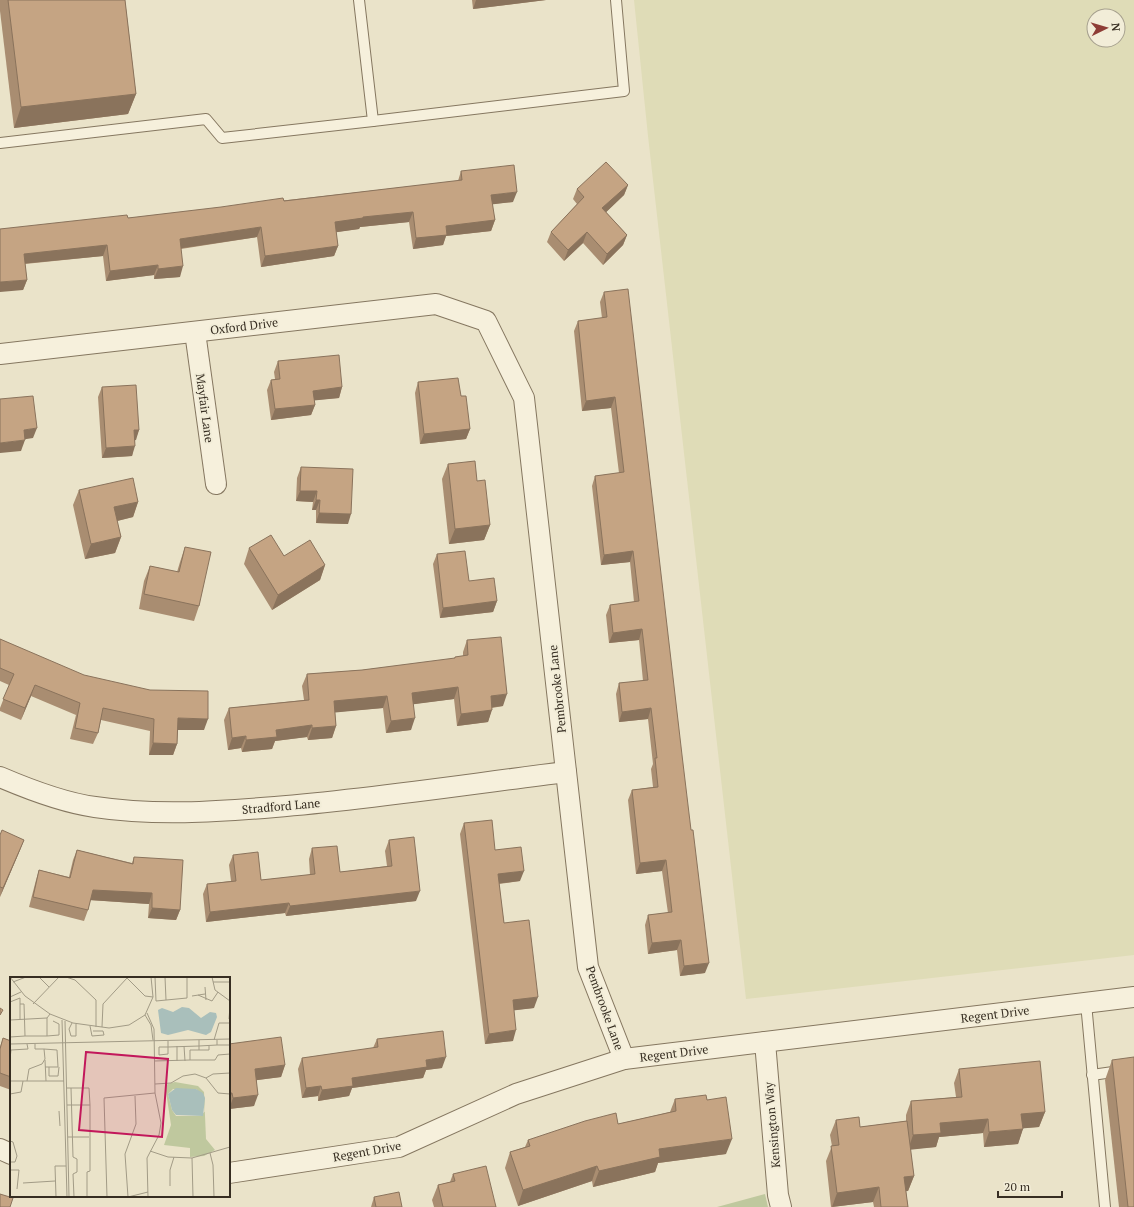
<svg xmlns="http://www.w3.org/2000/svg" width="1134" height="1207" font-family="'PT Serif',serif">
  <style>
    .farmland { fill: #dfdcb7; fill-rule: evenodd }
    .green { fill: #bfc89e }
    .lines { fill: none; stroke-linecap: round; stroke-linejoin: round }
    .lane-casing { stroke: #857760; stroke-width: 12 }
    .street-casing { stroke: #857760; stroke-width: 22 }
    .lane { stroke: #f6f0dc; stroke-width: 10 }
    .street { stroke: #f6f0dc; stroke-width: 20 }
    .wall { fill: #a98d71 }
    .shaded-wall { fill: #8a735c }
    .building { fill: #c5a483; stroke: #8a735c }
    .labels { text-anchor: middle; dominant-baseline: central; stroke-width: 4; stroke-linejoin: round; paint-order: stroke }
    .street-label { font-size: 12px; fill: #372e22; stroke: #f2edd8 }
    .inset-road { fill: none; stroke: #a29b86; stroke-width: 1 }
    .view { fill: #c2185b; fill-opacity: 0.15; stroke: #c2185b; stroke-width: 2 }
    .inset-edge { fill: none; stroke: #372e22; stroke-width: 2 }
  </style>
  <rect width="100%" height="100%" fill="#eae3c9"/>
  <path class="farmland" d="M634,0H1134V955L746,999L648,136ZM1094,16H1118V40H1094Z"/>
  <path class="green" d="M765,1194L768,1207H717Z"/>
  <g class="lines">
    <g class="lane-casing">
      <g id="lane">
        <path d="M373,121L624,91L616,0"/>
        <path d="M0,143L206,119L222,138L373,121L359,0"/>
        <path d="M1086,1003L1105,1207"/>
        <path d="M1092,1075L1134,1069"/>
      </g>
    </g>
    <g class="street-casing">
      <g id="street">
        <path d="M195,332L216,484"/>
        <path d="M0,354L436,304L486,321L524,398L588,967L624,1059"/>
        <path d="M0,777C28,789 65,803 95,807C155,816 214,812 275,807C372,799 469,784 566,772"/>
        <path d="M765,1042L778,1195L781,1207"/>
        <path d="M0,1149L11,1154"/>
        <path d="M229,1173L399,1147L516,1094L624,1059L1134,997"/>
      </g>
    </g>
    <use href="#lane" class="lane"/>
    <use href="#street" class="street"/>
  </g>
  <g class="wall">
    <path d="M0,0H125L136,94L128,114L14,128L0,11Z"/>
    <path d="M472,0H546L473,9Z"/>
    <path d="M461,171L513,202L492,204L495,220L491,231L446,236L443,245L413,249L409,222L360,227L359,229L336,232L338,246L334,256L261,267L257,237L181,249L180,277L154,279V275L106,281L103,256L25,264L27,280L23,290L0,229L128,218L458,181Z"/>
    <path d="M628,185L624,195L606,212L627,235L623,245L603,265L583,243L564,261L547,242L551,232L577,204L573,199L577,189Z"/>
    <path d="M604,292L705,973L680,976L677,950L648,954L645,925L648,915L668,913L662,871L636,874L628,800L632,790L653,787L651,769L653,764L648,719L619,722L616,694L619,683L643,681L639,640L609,643L606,615L610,605L634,602L630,562L601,565L592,486L595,476L619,473L611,408L582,411L574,331L578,321L602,318L600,302Z"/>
    <path d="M278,361L342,387L339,398L314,400L315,405L311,415L271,420L267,390L271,380L275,379L274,372Z"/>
    <path d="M418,382L461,396L470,429L466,439L420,444L415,393Z"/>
    <path d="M102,387L139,430L135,440L132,456L102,458L98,397Z"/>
    <path d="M448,464L477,481L490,525L484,540L449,544L442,479Z"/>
    <path d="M301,467L348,524L316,523V510H312L313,502L296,501L297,478Z"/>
    <path d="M79,490L138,502L133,517L117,521L121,537L115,553L85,559L73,505Z"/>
    <path d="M185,547L199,606L194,621L139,609L144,581L150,566L177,572L180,562Z"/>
    <path d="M249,548L284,556L325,565L320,580L272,610L244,564Z"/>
    <path d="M437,554L469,581L497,601L493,612L440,618L433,564Z"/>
    <path d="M0,639L204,730H178L177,744L173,755H149L150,731L101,720L98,733L93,744L70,739L76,715L31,696L21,720L0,711V708L9,685L0,681Z"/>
    <path d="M467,640L503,706L492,708L488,722L457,726L454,699L413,704L411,730L386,733L383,708L335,712L336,726L332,738L308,740L307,737L275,741L272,749L242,752L241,748L228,750L224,720L229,708L304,700L302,686L307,674L362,670L454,659L455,657L463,656V652Z"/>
    <path d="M464,823L495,850L520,881L499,884L504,923L534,1008L514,1010L513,1041L485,1044L460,834Z"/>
    <path d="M0,835L24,840L20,850L0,897Z"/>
    <path d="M389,840L416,901L286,916L285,913L206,922L203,894L207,884L231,881L229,865L233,855L261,880L310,875L309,859L312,848L340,872L387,866L385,851Z"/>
    <path d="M77,850L132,863L134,857L180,910L176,920L148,918L149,904L90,900L88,910L84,921L29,907L36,880L39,870L69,877L73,860Z"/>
    <path d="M3,1038L11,1041V1090L0,1086V1047Z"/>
    <path d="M377,1039L442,1068L426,1070L423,1078L352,1088L349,1096L318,1101V1096L302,1098L298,1069L302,1058L373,1048Z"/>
    <path d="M229,1044L285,1065L281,1077L257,1080L254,1106L229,1109Z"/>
    <path d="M1112,1060L1134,1207H1119L1105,1080Z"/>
    <path d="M959,1069L1045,1112L1039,1127L1023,1128L1018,1144L984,1147L983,1133L939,1137L936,1147L910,1149L914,1176L908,1191H906L908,1207H874L873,1202L831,1207L826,1161L832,1146L830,1135L836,1120L860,1127L906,1121V1115L911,1101L956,1097L954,1083Z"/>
    <path d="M675,1099L707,1100L726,1154L658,1163L655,1172L593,1187L592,1181L518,1206L505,1168L510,1152L525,1147L528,1140L618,1124L670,1112Z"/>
    <path d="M453,1174L496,1207H434L432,1200L438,1185L450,1182Z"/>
    <path d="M374,1197L402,1207H371Z"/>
  </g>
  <g class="shaded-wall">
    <path d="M476,0H546L473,9Z"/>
    <path d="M136,94L128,114L14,128L21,107Z"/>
    <path d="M628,185L624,195L599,219L602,208Z"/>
    <path d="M517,192L513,202L487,205L491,195Z"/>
    <path d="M413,212L409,222L360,227L359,229L331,233L335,222L363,217Z"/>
    <path d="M495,220L491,231L446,236L443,245L413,249L416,238L446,226Z"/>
    <path d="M261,227L257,237L176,249L180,239Z"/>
    <path d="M587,232L583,243L564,261L568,250Z"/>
    <path d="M627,235L623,245L603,265L607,254Z"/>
    <path d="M107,245L103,256L20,264L24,254Z"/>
    <path d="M338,246L334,256L261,267L265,256Z"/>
    <path d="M158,265L154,275L106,281L110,271Z"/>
    <path d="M183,266L180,277L154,279L158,269Z"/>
    <path d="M27,280L23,290L0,292V282Z"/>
    <path d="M342,387L339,398L309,401L313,391Z"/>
    <path d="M615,397L611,408L582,411L586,401Z"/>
    <path d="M315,405L311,415L271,420L275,409Z"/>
    <path d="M37,428L33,438L20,440L24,430Z"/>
    <path d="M470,429L466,439L420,444L424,434Z"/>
    <path d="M134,430H139L136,440L131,441Z"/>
    <path d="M25,440L21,451L0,453V443Z"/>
    <path d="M135,446L132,456L102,458L106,448Z"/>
    <path d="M300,491H317L313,502L296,501Z"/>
    <path d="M316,500H320L316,510H312Z"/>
    <path d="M138,502L133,517L109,523L114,507Z"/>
    <path d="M319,513L351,514L348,524L316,523Z"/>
    <path d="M490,525L484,540L449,544L455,529Z"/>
    <path d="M121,537L115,553L85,559L91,544Z"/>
    <path d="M633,551L630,562L601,565L604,555Z"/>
    <path d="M325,565L320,580L272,610L278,595Z"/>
    <path d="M497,601L493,612L440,618L443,608Z"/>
    <path d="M642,629L639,640L609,643L613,633Z"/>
    <path d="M35,685L31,696L21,720L25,708Z"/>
    <path d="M458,687L454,699L408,705L412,693Z"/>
    <path d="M507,694L503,706L486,708L491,696Z"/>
    <path d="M387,696L383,708L330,713L334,701Z"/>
    <path d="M651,708L648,719L619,722L622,712Z"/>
    <path d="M492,710L488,722L457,726L461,714Z"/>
    <path d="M178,718L208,719L204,730H174Z"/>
    <path d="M415,718L411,730L386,733L391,721Z"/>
    <path d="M312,725L307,737L275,741L272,749L242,752L246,740L276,730Z"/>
    <path d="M336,726L332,738L308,740L312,728Z"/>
    <path d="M246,736L241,748L228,750L232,738Z"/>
    <path d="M153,743L177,744L173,755H149Z"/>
    <path d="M24,840L20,850L0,897L3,888Z"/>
    <path d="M666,860L662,871L636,874L640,863Z"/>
    <path d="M524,871L520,881L494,884L498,874Z"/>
    <path d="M93,890L152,893L149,904L89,900Z"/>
    <path d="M420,891L416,901L286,916L290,906Z"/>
    <path d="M289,903L285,913L206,922L210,912Z"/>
    <path d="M152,908L180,910L176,920L148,918Z"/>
    <path d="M681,940L677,950L648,954L652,943Z"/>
    <path d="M709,963L705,973L680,976L684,966Z"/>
    <path d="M538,997L534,1008L509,1011L513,1000Z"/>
    <path d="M516,1030L513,1041L485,1044L489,1034Z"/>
    <path d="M446,1057L442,1068L426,1070L423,1078L352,1088L349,1096L318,1101L322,1090L352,1078L426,1060Z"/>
    <path d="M285,1065L281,1077L251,1081L255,1069Z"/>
    <path d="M321,1086L318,1096L302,1098L306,1088Z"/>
    <path d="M229,1093H232L229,1102Z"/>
    <path d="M258,1095L254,1106L229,1109L233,1098Z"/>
    <path d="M1045,1112L1039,1127L1016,1129L1021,1114Z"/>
    <path d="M988,1119L983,1133L939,1137L936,1147L908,1150L913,1135L940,1123Z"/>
    <path d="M1023,1129L1018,1144L984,1147L989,1132Z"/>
    <path d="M732,1139L726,1154L658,1163L655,1172L593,1187L599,1171L659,1149Z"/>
    <path d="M597,1166L592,1181L518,1206L523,1190Z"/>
    <path d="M914,1176L908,1191L898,1192L904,1177Z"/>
    <path d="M879,1187L873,1202L832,1207L837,1193Z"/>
  </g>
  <g class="building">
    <path d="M8,0H125L136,94L21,107Z"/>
    <path d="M606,162L628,185L602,208L627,235L607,254L587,232L568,250L551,232L584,197L577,189Z"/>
    <path d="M514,165L517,192L491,195L495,220L446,226L447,235L416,238L413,212L363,217V218L335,222L338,246L265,256L261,227L180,239L183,266L158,269V265L110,271L107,245L24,254L27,280L0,282V229L127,215L128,218L221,207L283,198L284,201L462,180L461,171Z"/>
    <path d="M628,289L682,755L691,830H693L709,963L684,966L681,940L652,943L648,915L672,912L666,860L640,863L634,808L632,790L658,787L655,758H657L651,708L622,712L619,683L648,680L642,629L613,633L610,605L639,601L633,551L604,555L595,476L624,472L615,397L586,401L578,321L607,317L604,292Z"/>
    <path d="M339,355L342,387L313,391L315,405L275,409L271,380L280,379L278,361Z"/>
    <path d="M458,378L461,396H466L470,429L424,434L418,382Z"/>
    <path d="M136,385L139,430H134L135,446L106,448L102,387Z"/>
    <path d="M33,396L37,428L24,430L25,440L0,443V399Z"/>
    <path d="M475,461L477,481L485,480L490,525L455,529L448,464Z"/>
    <path d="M301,467L353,469L351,514L319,513L320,500H316L317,491H300Z"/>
    <path d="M133,478L138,502L114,507L121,537L91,544L79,490Z"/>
    <path d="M271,535L284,556L310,540L325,565L278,595L249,548Z"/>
    <path d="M185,547L211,552L199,606L144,594L150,566L179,572Z"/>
    <path d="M465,551L469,581L494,578L497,601L443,608L437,554Z"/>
    <path d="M501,637L507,694L491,696L492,710L461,714L458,687L412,693L415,718L391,721L387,696L334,701L336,726L312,728V725L276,730L277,737L246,740V736L232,738L229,708L309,700L307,674L362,670L455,658V657L468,655L467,640Z"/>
    <path d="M0,639L84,675L150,690L208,691V719L178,718L177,744L153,743L154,719L103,708L98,733L75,728L80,703L35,685L25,708L3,699L14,674L0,668Z"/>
    <path d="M492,820L495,850L521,847L524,871L498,874L504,923L529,920L538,997L513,1000L516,1030L489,1034L464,823Z"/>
    <path d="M2,830L24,840L3,888L0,887V835Z"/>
    <path d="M414,837L420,891L290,906L289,903L210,912L207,884L236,881L233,855L258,852L261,880L315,874L312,848L337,846L340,872L392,866L389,840Z"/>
    <path d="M77,850L133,864L134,857L183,860L180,910L152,908V893L93,890L88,910L33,897L39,870L70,878Z"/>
    <path d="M0,1008L3,1010L0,1015Z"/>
    <path d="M443,1031L446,1057L426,1060L427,1067L352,1078L353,1086L322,1090L321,1086L306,1088L302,1058L378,1047L377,1039Z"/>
    <path d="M281,1037L285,1065L255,1069L258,1095L233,1098L232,1093H229V1044Z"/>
    <path d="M3,1038L11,1041V1077L0,1073V1049Z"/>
    <path d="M1134,1057V1207H1128L1112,1060Z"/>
    <path d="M1040,1061L1045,1112L1021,1114L1023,1129L989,1132L988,1119L940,1123L941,1133L913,1135L911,1101L962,1097L959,1069Z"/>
    <path d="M706,1095L707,1100L726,1097L732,1139L659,1149L660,1157L599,1171L597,1166L523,1190L510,1152L530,1146L528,1140L585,1121L616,1113L618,1124L676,1111L675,1099Z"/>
    <path d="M859,1117L860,1127L907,1121L914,1176L904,1177L908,1207H881L879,1187L837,1193L831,1146L839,1145L836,1120Z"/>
    <path d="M486,1166L496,1207H443L438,1185L455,1181L453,1174Z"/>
    <path d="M399,1192L402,1207H376L374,1197Z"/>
    <path d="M0,1194L13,1198L10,1207H0Z"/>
  </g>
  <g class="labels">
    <g class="street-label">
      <text transform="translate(244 326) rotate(-7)">Oxford Drive</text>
      <text transform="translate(205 408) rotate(82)">Mayfair Lane</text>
      <text transform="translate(557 689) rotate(-96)">Pembrooke Lane</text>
      <text transform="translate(281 806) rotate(-5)">Stradford Lane</text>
      <text transform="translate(605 1008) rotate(70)">Pembrooke Lane</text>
      <text transform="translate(995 1014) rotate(-7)">Regent Drive</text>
      <text transform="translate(674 1053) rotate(-7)">Regent Drive</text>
      <text transform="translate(772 1125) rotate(-95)">Kensington Way</text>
      <text transform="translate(367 1151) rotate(-10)">Regent Drive</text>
    </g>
  </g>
  <g transform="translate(10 977)">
    <rect width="220" height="220" fill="#eae3c9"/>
    <path d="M165,105L188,109L194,115L196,162L205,173L194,179L180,180V171L154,168L161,148L155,108ZM163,112H186L195,121V134L191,139H166L162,133L158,117Z" fill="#bfc89e" fill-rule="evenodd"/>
    <path d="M172,30L179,31L191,41L200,35L206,36L207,40L201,55L196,58L178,53L158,58L151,56L148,33L152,31L163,35ZM166,111L186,112L193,116L195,121L193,139L166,138L162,133L158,117Z" fill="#a9bfbb"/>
    <path class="inset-road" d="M0,0L15,19L40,37L63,46L99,51L119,48L135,38L143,20L141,0M29,0L39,10M56,0L65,3L86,23V50M145,0L146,24L177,21V0M155,0L156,23M202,0L205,13L220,24M117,1L135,19L143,20M3,5L16,0M203,5H220M195,10L196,23M188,18L202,24L208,15M182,19L195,17M0,20L11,15M0,25L10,21V43M23,27L49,0M137,36L144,52L145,116L151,146L149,158L137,181L138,220M135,38L141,48L143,63M219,42L220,29M0,43L37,41L40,37M52,43L57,220M55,44L59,220M62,46L59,52L61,59H66V47M80,49L82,59L94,58L93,54H83M92,50L93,27L117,1M15,59H37V41M37,59L49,58V47L43,44M0,60L15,59L14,27H10M204,63L209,46H220M158,64V70H149V78L158,77V70L189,69V63M0,67L220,62M207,68H220M167,69V84M174,69L175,84M34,72L47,73L48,90H35M180,73H199V69M189,73V69L207,68V63M0,82L1,73L18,72L17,67M35,83L36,104M180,83H205L208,78L220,77M144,84L180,83V73M39,90V99H48L49,90M196,101L203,97L220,96M0,104H54M17,104L19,92L32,87L35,82L34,72H25V67M145,107L161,106L173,99L185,97L196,101L208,116L220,117M56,111H61L63,180L67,182V195L63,197L64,220M61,111H79L80,128M0,117L11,115L13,104M57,128H80V194L77,195V220M49,134L50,149M58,160H79M0,164L3,165L7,179L5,185H0M140,174L158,180L182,181L220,170M200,176L203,188L204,220M182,181L183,220M0,193H9L7,212M13,206L45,204M160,209V193L164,180M46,220L45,189H56M97,220L94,121L145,116M118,220L115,177L126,147L125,119M118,220L138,215"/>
    <path class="view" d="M76,75L158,82L152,160L69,153Z"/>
    <rect width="220" height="220" class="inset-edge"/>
  </g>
  <g transform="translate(1106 28) rotate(85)"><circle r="19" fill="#f2edd8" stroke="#a7a18f"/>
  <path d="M0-3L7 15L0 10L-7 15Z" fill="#8e3d36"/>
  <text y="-6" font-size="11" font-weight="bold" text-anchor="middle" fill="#372e22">N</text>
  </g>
  <path d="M998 1191v6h64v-6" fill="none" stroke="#372e22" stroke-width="2"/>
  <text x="1004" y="1191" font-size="12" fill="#372e22" stroke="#f2edd8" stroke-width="3" paint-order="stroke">20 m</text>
</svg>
